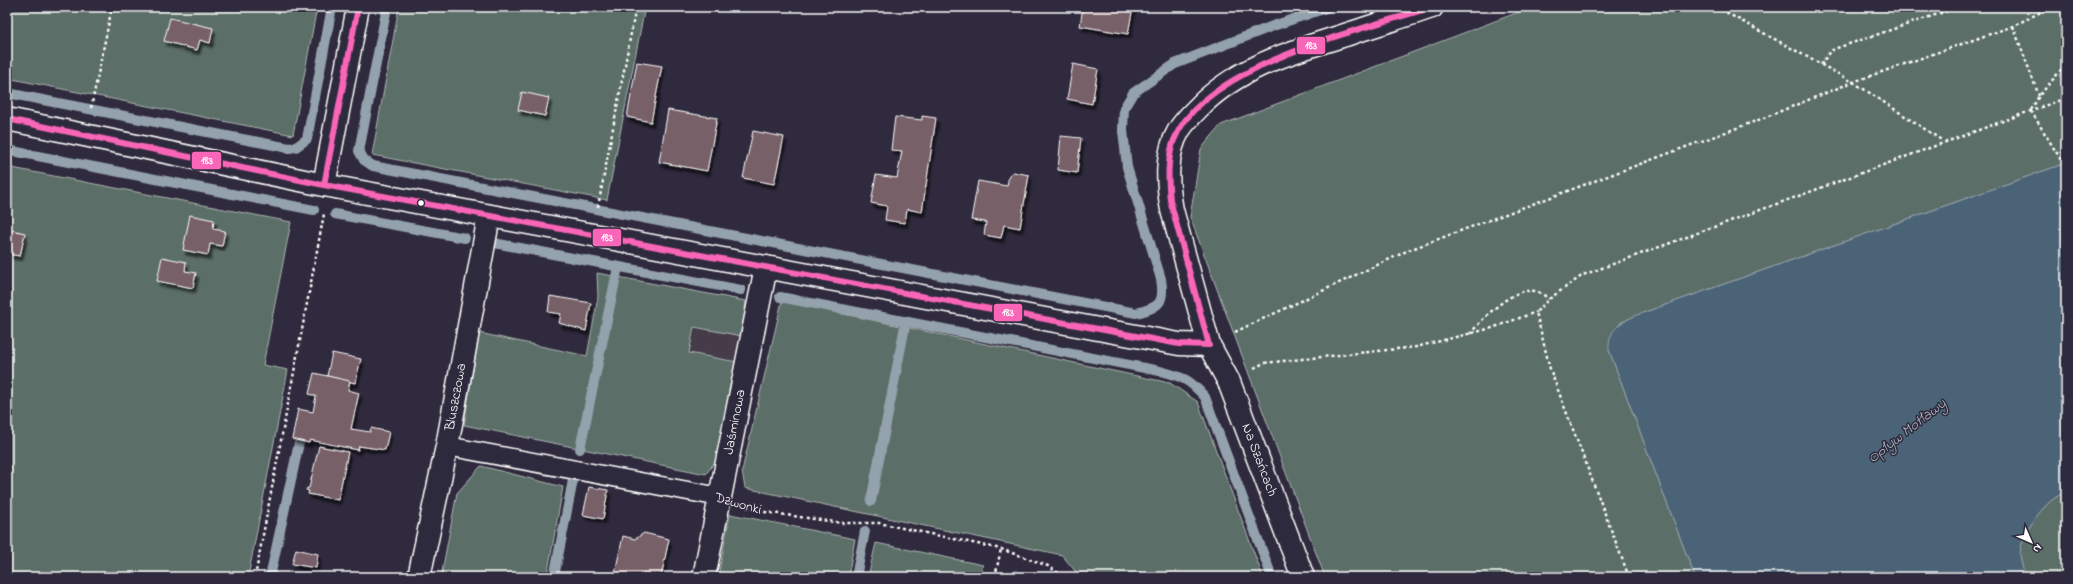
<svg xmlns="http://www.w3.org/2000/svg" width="2073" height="584" font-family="'Indie Flower',sans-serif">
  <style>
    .built { fill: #453a4a }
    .green { fill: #5b6e67; stroke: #adb6b3 }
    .water { fill: #4c6477; stroke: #94a2ad }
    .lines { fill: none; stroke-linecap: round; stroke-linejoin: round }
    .stream { stroke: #94a2ad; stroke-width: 10 }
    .building { fill: #786069; stroke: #fff; filter: url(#shadow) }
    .service-casing { stroke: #fff; stroke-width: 21 }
    .minor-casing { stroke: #fff; stroke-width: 25 }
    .tertiary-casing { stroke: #fff; stroke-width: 25 }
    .path { stroke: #fff; stroke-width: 2.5; stroke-dasharray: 3 3; stroke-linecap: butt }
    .service { stroke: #2f2a3d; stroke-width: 18 }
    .minor { stroke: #2f2a3d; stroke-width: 22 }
    .tertiary { stroke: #2f2a3d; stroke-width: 22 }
    .bus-1-casing { stroke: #2f2a3d; stroke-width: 9 }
    .bus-1 { stroke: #fa66b7; stroke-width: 6 }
    .bus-dot { fill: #fff; stroke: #2f2a3d; stroke-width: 1.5 }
    .labels { text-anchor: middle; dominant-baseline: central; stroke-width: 3; stroke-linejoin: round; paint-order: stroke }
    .street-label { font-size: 14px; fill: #fff; stroke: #2f2a3d }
    .water-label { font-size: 15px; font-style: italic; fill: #aeb9c2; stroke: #2f2a3d }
    .line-badge { stroke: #2f2a3d; stroke-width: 1.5 }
    .badge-label { font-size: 11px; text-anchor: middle; font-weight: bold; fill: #fff }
  </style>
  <defs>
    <filter id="shadow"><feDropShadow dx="2.5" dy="4.5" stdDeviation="1" flood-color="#0009"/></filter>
  </defs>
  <rect width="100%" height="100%" fill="#2f2a3d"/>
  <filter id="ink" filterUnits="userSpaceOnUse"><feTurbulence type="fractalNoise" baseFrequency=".025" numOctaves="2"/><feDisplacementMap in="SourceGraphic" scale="8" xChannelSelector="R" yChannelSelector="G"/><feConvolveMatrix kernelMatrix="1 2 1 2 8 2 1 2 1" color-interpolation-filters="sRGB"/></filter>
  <g filter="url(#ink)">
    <path class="built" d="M694,326L742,336L737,362L689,353Z"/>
    <g class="green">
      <path d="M7,7H317L293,135L7,78Z"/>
      <path d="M399,7H645L607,200L372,155Z"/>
      <path d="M1532,7H2066V163L1637,315L1620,323L1609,350L1695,577H1325L1190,217L1201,149L1221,125Z"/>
      <path d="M7,167L291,222L263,365L288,370L248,577H7Z"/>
      <path d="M597,273L746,301L742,336L694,327L689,353L737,362L722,452L706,474L464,425L479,333L587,356L598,297Z"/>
      <path d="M782,301L1170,383L1198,402L1263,577H1080L1062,555L745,488L742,471Z"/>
      <path d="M481,466L563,487L547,577H441L457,493Z"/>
      <path d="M2066,492V577H2025C2023,570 2021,562 2020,555C2020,534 2046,498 2066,492Z"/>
      <path d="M730,514L855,539L848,577H718Z"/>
      <path d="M876,543L983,565L981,577H868Z"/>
      <path d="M1015,571L1036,577H1014Z"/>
    </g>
    <path class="water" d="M2066,163V492C2046,498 2020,534 2020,555C2021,562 2023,570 2025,577H1695L1609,350C1608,329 1620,323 1637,315Z"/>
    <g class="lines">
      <g class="stream">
        <path d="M387,7L359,151L364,160L373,166L1136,313C1160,307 1165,303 1161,279L1127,167L1123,130L1124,108L1133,93L1175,64L1273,26L1329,7"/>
        <path d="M7,93L289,148L296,147L307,139L332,7"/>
        <path d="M7,150L314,210"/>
        <path d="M335,214L465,238"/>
        <path d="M494,243L741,290"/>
        <path d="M780,297L1160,371C1183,377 1189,379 1205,397L1272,577"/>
        <path d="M580,449L618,267"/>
        <path d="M871,501L906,321"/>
        <path d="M270,577L299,443"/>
        <path d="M554,577L573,480"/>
        <path d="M856,577L865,531"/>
      </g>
    </g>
    <g class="building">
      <path d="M1083,7H1133L1128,34L1080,26Z"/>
      <path d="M170,18L213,28L210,43L200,40L197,50L164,41Z"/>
      <path d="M637,62L662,66L651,122L627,117Z"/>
      <path d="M1073,64L1098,69L1092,104L1067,99Z"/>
      <path d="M522,92L549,98L545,116L518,110Z"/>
      <path d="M668,110L717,118L707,171L659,162Z"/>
      <path d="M922,116L936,118L922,212L907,209L905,223L885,220L887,206L871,203L876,175L897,178L902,151L891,150L895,117L922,120Z"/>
      <path d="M753,131L784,137L774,184L743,178Z"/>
      <path d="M1061,136L1081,138L1077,173L1058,170Z"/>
      <path d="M1013,172L1029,175L1020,228L1004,225L1001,238L984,235L986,222L971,220L978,181L1007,186L1009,175Z"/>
      <path d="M190,215L214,220L213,229L225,231L222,246L210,244L208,255L183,250Z"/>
      <path d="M7,229L25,233L20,256L7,254Z"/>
      <path d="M162,257L186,262L185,271L196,273L193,288L157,281Z"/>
      <path d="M550,296L591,303L586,331L559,323L561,314L548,312Z"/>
      <path d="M332,353L361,359L355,383L327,376Z"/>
      <path d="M314,373L350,381L348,390L359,393L351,429L370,432L371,428L389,432L385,450L359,446L358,450L310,440L309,443L292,439L298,409L313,412L316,396L309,394Z"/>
      <path d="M319,446L348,452L338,500L308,494L309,491L306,490L307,488H309Z"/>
      <path d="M589,487L608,490L603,519L583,515Z"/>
      <path d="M644,533L669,539L661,577H614L623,536L635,539Z"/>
      <path d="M296,549L318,554L316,568L292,564Z"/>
    </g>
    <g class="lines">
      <g class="service-casing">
        <path id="service" d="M447,446L720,497"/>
      </g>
      <g class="minor-casing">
        <g id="minor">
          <path d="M7,119L324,185"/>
          <path d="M419,577L447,446L489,216"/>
          <path d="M704,577L766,267"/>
        </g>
      </g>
      <g class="tertiary-casing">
        <g id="tertiary">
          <path d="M358,7L324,185L1179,344L1209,345"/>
          <path d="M1303,577L1229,382L1209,345L1172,210C1167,183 1165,154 1179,130C1184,122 1191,115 1197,109C1236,68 1290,52 1342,36C1372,26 1402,17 1432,7"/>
        </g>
      </g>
      <g class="path">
        <path d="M1716,7L1853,82L1943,141"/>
        <path d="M2013,26L2039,96"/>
        <path d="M1821,65L1830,51L1837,48L1959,7"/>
        <path d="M91,108L112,7"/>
        <path d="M2031,110L2039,96L2066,64"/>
        <path d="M2031,111L2066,168"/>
        <path d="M598,207L636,7"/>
        <path d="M1235,332L1409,250L1761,119L1853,82L2013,26L2051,7"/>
        <path d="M1470,334C1483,318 1512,287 1535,291C1540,292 1545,296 1549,299"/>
        <path d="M1254,368L1264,363L1416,347L1492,328L1536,312"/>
        <path d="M747,507L758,511L842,523H879L1001,549L1048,566L1064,577"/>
        <path d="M255,577L324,214"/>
        <path d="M995,577L1001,549"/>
        <path d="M1629,577L1550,369L1536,312L1549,299L1583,275L2066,98"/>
      </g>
      <use href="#service" class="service"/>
      <use href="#minor" class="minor"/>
      <use href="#tertiary" class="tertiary"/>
      <g class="bus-1-casing">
        <g id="bus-1">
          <path d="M7,119L324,185L1179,344L1209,345"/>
          <path d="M324,185L358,7"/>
          <path d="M1209,345L1170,200C1168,180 1167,159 1174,140C1203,65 1362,30 1432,7"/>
        </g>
      </g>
      <use href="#bus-1" class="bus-1"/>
    </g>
  </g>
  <circle class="bus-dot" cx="421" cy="203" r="3.5"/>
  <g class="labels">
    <g class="street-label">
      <text transform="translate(456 397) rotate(-80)">Bluszczowa</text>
      <text transform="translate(735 422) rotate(-79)">Jaśminowa</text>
      <text transform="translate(1259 460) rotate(69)">Na Szańcach</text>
      <text transform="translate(738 504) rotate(16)">Dzwonki</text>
    </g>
    <g class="water-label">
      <text transform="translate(1907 431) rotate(-38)">Opływ Motławy</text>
    </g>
  </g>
  <g class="line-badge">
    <rect x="1296" y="36" width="30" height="19" rx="4" fill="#fa66b7"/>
    <rect x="191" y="151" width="31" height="19" rx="4" fill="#fa66b7"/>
    <rect x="592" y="228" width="30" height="19" rx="4" fill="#fa66b7"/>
    <rect x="993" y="303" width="30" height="19" rx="4" fill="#fa66b7"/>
  </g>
  <g class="badge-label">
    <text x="1311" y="49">183</text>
    <text x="207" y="164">183</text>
    <text x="607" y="241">183</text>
    <text x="1008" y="316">183</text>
  </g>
  <rect width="2073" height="584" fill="none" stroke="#2f2a3d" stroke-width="24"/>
  <rect x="12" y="12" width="2049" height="560" fill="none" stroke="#fff" stroke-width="1.5" filter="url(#ink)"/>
  <g transform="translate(2031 542) rotate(135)" stroke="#2f2a3d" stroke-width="3" paint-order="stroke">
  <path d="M0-3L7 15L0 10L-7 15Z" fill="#ffffff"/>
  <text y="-6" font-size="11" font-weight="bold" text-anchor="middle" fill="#ffffff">N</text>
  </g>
</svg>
